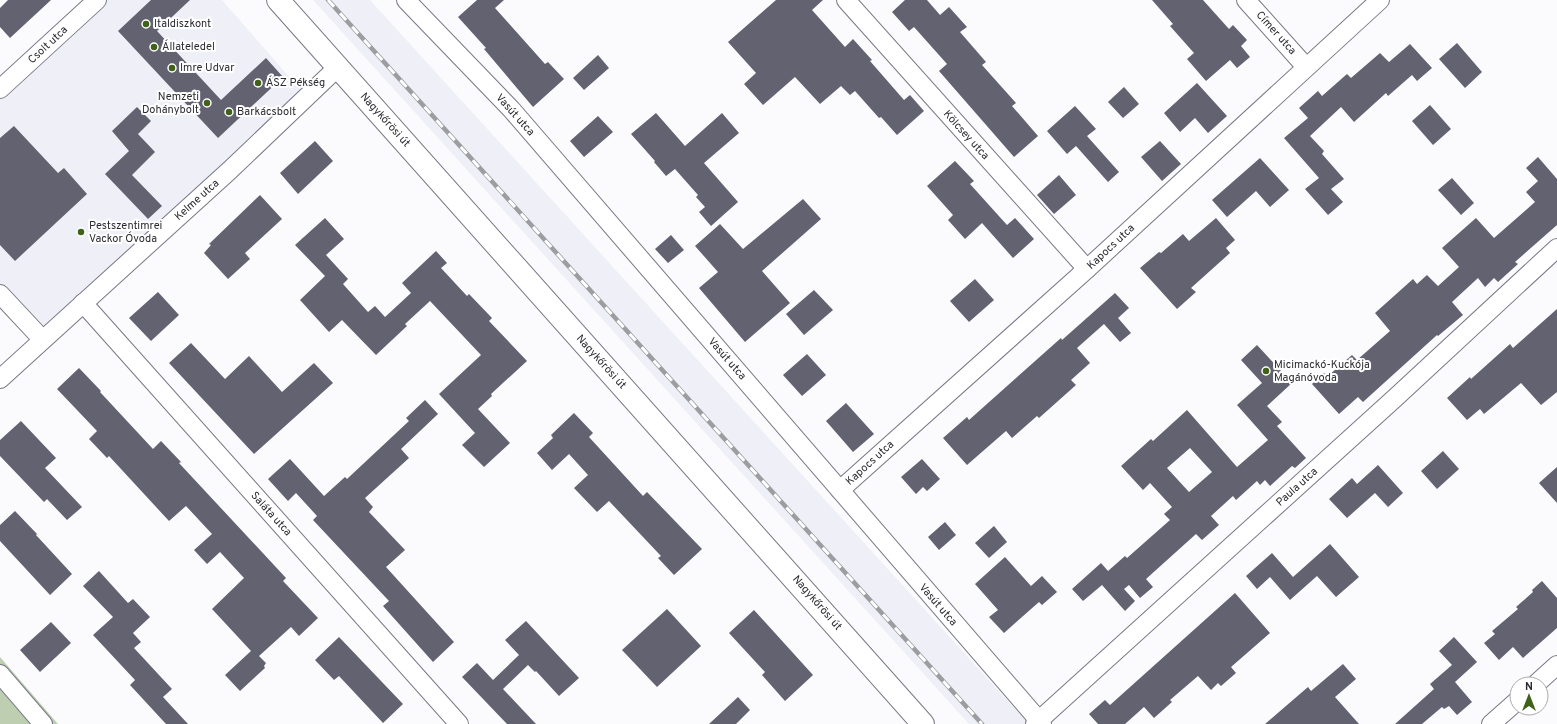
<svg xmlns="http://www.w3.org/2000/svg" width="1557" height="724" font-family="Overpass,sans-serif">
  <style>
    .built { fill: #efeff8 }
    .forest { fill: #becfb1 }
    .building { fill: #626270; fill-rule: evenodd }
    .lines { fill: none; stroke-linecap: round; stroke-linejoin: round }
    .street-casing { stroke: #787786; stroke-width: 20 }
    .secondary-casing { stroke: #787786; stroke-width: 24 }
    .street { stroke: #fff; stroke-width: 18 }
    .secondary { stroke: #fff; stroke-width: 22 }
    .rail-casing { stroke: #9d9da1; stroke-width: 4.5 }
    .rail { stroke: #fff; stroke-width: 3; stroke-dasharray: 9; stroke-linecap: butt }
    .poi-dot { fill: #3f6118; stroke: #fff; stroke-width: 1.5 }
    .labels { text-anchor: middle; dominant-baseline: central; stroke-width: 4; stroke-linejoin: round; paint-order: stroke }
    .poi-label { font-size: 11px; fill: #2b2b31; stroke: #fff; text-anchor: start }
    .street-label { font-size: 11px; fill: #2b2b31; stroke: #fff }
  </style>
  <rect width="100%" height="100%" fill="#fbfbfe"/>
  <g class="built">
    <path d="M97,0H222L306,96L42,339L0,294V89Z"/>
    <path d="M313,0H370L1029,724H969Z"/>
  </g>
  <path class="forest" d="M0,657L58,724H0Z"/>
  <g class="building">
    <path d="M8,0H51L10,38L0,27V8Z"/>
    <path d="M151,0H190L157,31L221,100L266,58L283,77L218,138L118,31Z"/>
    <path d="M477,0H504L495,8L545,64L548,62L564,79L533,107L484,49L486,48L458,17Z"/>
    <path d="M776,0H823L812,10L845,47L853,39L872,60L870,61L904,100L910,95L924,111L897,135L881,117L879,118L855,91L850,95L841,86L820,104L795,77L763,105L744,84L756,73L728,42Z"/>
    <path d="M905,0H927L940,15L949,7L967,27L960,32L986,62L982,65L1016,103L1012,106L1038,136L1014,157L939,71L947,64L914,27L909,31L892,12Z"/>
    <path d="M1152,0H1203L1229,29L1233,25L1247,40L1241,46L1250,57L1237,68L1230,60L1206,81L1187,59L1194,53L1170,26L1173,24Z"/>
    <path d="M1457,43L1482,72L1465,88L1439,59Z"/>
    <path d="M1410,44L1432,68L1417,81L1412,75L1388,96L1386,93L1354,122L1341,107L1310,136L1324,151L1322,154L1344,179L1331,189L1343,202L1328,215L1305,189L1319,178L1284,138L1308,118L1299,108L1318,91L1322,96L1347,74L1351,78L1380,53L1389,62Z"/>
    <path d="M598,55L609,68L584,90L573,78Z"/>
    <path d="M1197,83L1227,116L1208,133L1195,118L1180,132L1164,113Z"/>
    <path d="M1124,87L1139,104L1123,118L1108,102Z"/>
    <path d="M1430,105L1451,129L1433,145L1412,121Z"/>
    <path d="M1075,106L1096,129L1087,136L1119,172L1108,182L1076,146L1067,154L1047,131Z"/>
    <path d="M137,107L151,121L138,134L155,152L132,175L162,206L148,219L105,174L129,151L112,131Z"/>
    <path d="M656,113L685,146L722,113L739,133L704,163L738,202L711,226L699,212L705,207L696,197L698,195L675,169L666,176L654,162L655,161L631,134Z"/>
    <path d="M598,116L613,132L584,157L570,141Z"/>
    <path d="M14,126L58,173L64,168L87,194L15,261L0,245V138Z"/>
    <path d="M315,141L333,161L298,194L280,173Z"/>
    <path d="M1160,141L1181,164L1162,181L1141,157Z"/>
    <path d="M1538,157L1557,179V225L1515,262L1518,264L1498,282L1494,278L1485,287L1478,278L1452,302L1463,315L1438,336L1437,335L1363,402L1358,397L1339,414L1312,384L1324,373L1328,376L1352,355L1357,360L1390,331L1375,313L1413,279L1417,284L1427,275L1438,286L1459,267L1442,248L1476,218L1494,238L1535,202L1526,192L1538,181L1526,168Z"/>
    <path d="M1260,158L1289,190L1270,207L1256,191L1227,217L1212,200Z"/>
    <path d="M955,161L974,181L970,184L1007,225L1015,218L1034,239L1013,258L982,223L965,239L948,220L953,215L927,186Z"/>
    <path d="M1059,175L1076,195L1054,214L1037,195Z"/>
    <path d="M1452,178L1474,203L1461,215L1438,190Z"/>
    <path d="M260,195L282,219L245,253L250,259L228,279L204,253L211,245L209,244Z"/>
    <path d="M803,199L821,219L762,271L790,303L745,342L699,288L718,272L695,246L720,224L743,249Z"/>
    <path d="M325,218L344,239L326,255L348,279L343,284L368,312L375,306L385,317L411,293L402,283L436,251L447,263L441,268L467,296L469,294L492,318L489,321L527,361L491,394L492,396L478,409L510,443L484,467L462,445L475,433L439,394L481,355L430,301L405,324L407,326L376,355L342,320L329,332L300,300L325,276L295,245Z"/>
    <path d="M1216,218L1235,240L1226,248L1230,253L1191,288L1196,292L1177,309L1140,268L1159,252L1161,253L1183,234L1189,241Z"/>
    <path d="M671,235L684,250L668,263L655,249Z"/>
    <path d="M975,279L994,300L969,322L950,301Z"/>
    <path d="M814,290L833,310L804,335L786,314Z"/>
    <path d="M158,292L179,315L151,341L129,318Z"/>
    <path d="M1115,293L1129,308L1118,318L1131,333L1120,342L1104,324L1077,348L1090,363L1071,380L1076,385L1039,418L1037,416L1012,438L1006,431L967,465L943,438L967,417L969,420L1061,338L1062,340Z"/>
    <path d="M1557,309V392L1541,405L1521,383L1484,414L1480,409L1467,420L1447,398L1470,377L1471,379L1510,344L1513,348Z"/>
    <path d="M191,343L225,379L249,356L282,392L314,363L333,383L254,454L169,363Z"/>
    <path d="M1257,345L1292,383L1267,406L1282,422L1277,426L1306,458L1295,468L1292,466L1270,486L1265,480L1260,485L1257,481L1236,500L1233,496L1211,516L1219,525L1202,540L1196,534L1146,579L1153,587L1140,598L1129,585L1124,589L1135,601L1125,611L1102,585L1083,601L1072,589L1101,563L1108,571L1125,556L1127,558L1170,520L1164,514L1172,507L1150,483L1143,490L1121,466L1151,439L1153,441L1187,410L1237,467L1268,440L1237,405L1262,383L1241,360ZM1190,448L1212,472L1189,492L1167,468Z"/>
    <path d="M807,354L826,375L802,396L783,375Z"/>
    <path d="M79,368L101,391L100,392L153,449L161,441L181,462L179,463L286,578L283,581L318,618L299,636L291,627L259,656L266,663L264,666L265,668L240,691L225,675L251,651L212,609L244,578L220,552L207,564L194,550L212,534L186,506L169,521L109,456L107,458L89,439L97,431L57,389Z"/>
    <path d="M425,400L438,414L401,449L409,458L365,498L373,507L369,512L405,550L386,567L454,642L433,662L383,606L389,601L313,520L317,516L296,493L288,501L268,479L290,459L324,496L345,477L347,479L409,421L406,418Z"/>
    <path d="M846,403L874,434L853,452L826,421Z"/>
    <path d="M574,413L593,433L589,437L643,496L647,492L702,549L674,575L658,558L661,556L609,501L597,512L574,488L588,475L569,454L552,470L537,453L553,438L551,435Z"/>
    <path d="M21,421L56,458L45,468L82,507L67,520L47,499L44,502L0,456V440Z"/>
    <path d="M1443,451L1459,469L1437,489L1421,471Z"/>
    <path d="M922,459L940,479L927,491L923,487L916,494L901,477Z"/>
    <path d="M1378,465L1403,493L1388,507L1375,493L1347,518L1329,499L1352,478L1357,484Z"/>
    <path d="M1557,467V503L1539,483Z"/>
    <path d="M15,511L37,534L36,535L72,574L50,595L0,541V525Z"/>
    <path d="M945,522L956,535L939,550L928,537Z"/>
    <path d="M994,526L1007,542L989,558L975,543Z"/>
    <path d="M1330,544L1359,577L1336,597L1317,576L1290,600L1270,577L1257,589L1246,576L1272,553L1293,577Z"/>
    <path d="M1005,557L1031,586L1042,576L1057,592L1042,605L1039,602L1004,633L989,617L998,610L975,584Z"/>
    <path d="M99,571L128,603L133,599L150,617L133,633L141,642L134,648L172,689L163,697L188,724H166L130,685L135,680L93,635L113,617L83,586Z"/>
    <path d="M1542,581L1557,598V628L1523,658L1513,647L1499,660L1484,643L1495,634L1492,631L1518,609L1516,607L1533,592L1532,590Z"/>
    <path d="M1235,593L1270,633L1231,667L1236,673L1221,686L1218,683L1211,690L1198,676L1170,700L1172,702L1154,718L1144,707L1125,724H1098L1089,714L1105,700L1110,705Z"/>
    <path d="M667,609L701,646L657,687L622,650Z"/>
    <path d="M754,610L813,675L785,701L762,675L765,672L729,633Z"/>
    <path d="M526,621L579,678L559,696L536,671L535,672L528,665L503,689L536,724H507L462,677L477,663L493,680L519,655L505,640Z"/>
    <path d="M51,622L71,643L40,672L20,650Z"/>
    <path d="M339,637L403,704L383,723L339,676L334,680L315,660Z"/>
    <path d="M1454,637L1477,662L1455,682L1472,702L1457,715L1449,706L1444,709L1442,707L1422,724H1395L1434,689L1430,684L1452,665L1439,651Z"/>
    <path d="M1343,664L1356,679L1335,697L1359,724H1265L1308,687L1311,691Z"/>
    <path d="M738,697L750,710L736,724H709Z"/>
  </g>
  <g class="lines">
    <g class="street-casing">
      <g id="street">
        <path d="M406,0L511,109L1042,724"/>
        <path d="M846,0L1087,269"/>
        <path d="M1246,0L1306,67"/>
        <path d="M0,89L97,0"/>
        <path d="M0,294L42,339"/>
        <path d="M83,303L459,724"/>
        <path d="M0,379L230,170L338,67"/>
        <path d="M840,490L1087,269L1380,0"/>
        <path d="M0,674L43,724"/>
        <path d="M1536,684L1557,665"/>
        <path d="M1035,724L1395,398L1557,248"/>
        <path d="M1491,724L1517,701"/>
      </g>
    </g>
    <g class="secondary-casing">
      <path id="secondary" d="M278,0L923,724"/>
    </g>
    <use href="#street" class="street"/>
    <use href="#secondary" class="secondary"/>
    <g class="rail-casing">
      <path id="rail" d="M328,0L982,724"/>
    </g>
    <use href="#rail" class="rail"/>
  </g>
  <g class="poi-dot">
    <circle cx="146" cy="24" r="4"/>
    <circle cx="154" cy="47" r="4"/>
    <circle cx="172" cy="68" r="4"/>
    <circle cx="258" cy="83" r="4"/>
    <circle cx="207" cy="103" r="4"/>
    <circle cx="229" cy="112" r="4"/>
    <circle cx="81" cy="232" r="4"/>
    <circle cx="1266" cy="371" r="4"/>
  </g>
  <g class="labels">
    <g class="poi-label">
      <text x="154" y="24">Italdiszkont</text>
      <text x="162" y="47">Állateledel</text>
      <text x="180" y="68">Imre Udvar</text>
      <text x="266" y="83">ÁSZ Pékség</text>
      <text x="199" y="97" text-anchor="end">Nemzeti<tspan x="199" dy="13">Dohánybolt</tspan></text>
      <text x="237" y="112">Barkácsbolt</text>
      <text x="89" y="226">Pestszentimrei<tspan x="89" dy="13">Vackor Óvoda</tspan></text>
      <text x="1274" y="365">Micimackó-Kuckója<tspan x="1274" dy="13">Magánóvoda</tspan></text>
    </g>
    <g class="street-label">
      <text transform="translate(1276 33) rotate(48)">Címer utca</text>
      <text transform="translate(48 45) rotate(-43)">Csolt utca</text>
      <text transform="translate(515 115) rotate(48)">Vasút utca</text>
      <text transform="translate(385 120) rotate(48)">Nagykőrösi út</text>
      <text transform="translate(966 135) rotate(48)">Kölcsey utca</text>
      <text transform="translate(197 200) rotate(-42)">Kelme utca</text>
      <text transform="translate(1111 247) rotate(-43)">Kapocs utca</text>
      <text transform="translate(727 359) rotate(49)">Vasút utca</text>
      <text transform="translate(601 362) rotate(48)">Nagykőrösi út</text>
      <text transform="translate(870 463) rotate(-42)">Kapocs utca</text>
      <text transform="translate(1297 487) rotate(-42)">Paula utca</text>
      <text transform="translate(271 514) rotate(48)">Saláta utca</text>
      <text transform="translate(817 603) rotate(49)">Nagykőrösi út</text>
      <text transform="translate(938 605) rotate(49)">Vasút utca</text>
    </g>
  </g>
  <g transform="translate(1529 696)"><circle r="19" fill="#ffffff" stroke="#aaaaad"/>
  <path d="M0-3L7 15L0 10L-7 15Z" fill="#3f6118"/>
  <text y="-6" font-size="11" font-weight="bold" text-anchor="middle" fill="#2b2b31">N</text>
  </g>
</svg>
